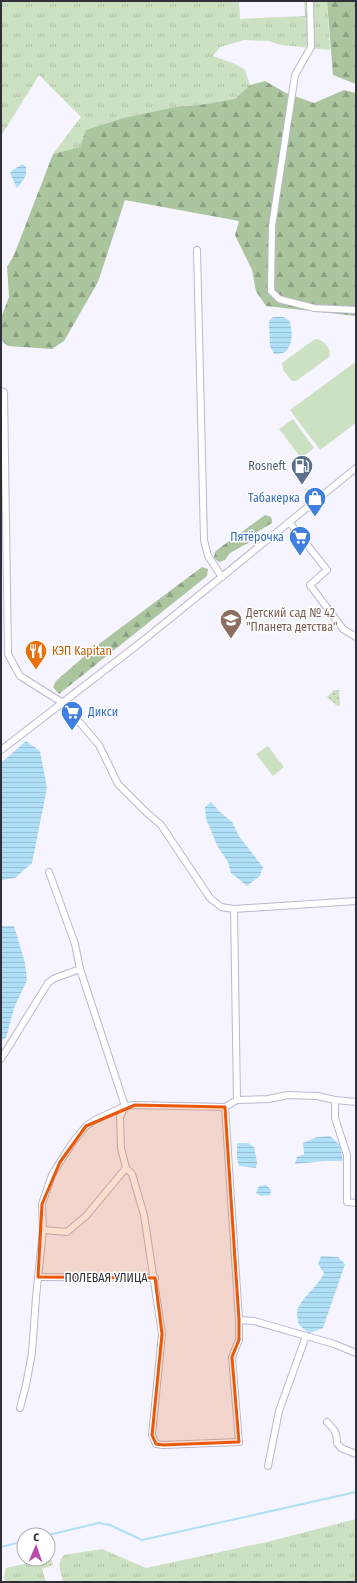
<svg xmlns="http://www.w3.org/2000/svg" width="357" height="1583" font-family="'Fira Sans Condensed',sans-serif">
  <style>
    .grass { fill: url(#grass-tufts) }
    .forest { fill: url(#forest-firs) }
    .park { fill: url(#park-dots) }
    .pitch { fill: #cce0c2 }
    .water { fill: url(#water-rules) }
    .lines { fill: none; stroke-linecap: round; stroke-linejoin: round }
    .stream { stroke: #b0e0f8; stroke-width: 2 }
    .minor-casing { stroke: #bdb7cf; stroke-width: 8 }
    .minor { stroke: #fff; stroke-width: 6 }
    .marked { fill: #e8590c; fill-opacity: 0.2; stroke: #e8590c; stroke-width: 3; stroke-linejoin: round }
    .labels { text-anchor: middle; dominant-baseline: central; stroke-width: 3; stroke-linejoin: round; paint-order: stroke }
    .service-label { font-size: 12px; fill: #4e5e75; stroke: #fff; text-anchor: end }
    .shop-label { font-size: 12px; fill: #366cbe; stroke: #fff; text-anchor: end }
    .education-label { font-size: 12px; fill: #785e54; stroke: #fff; text-anchor: start }
    .food-label { font-size: 12px; fill: #c56008; stroke: #fff; text-anchor: start }
    .street-label { font-size: 12px; fill: #302e38; stroke: #fff }
  </style>
  <defs>
    <pattern id="grass-tufts" width="24" height="20" patternUnits="userSpaceOnUse"><rect width="24" height="20" fill="#cce0c2"/><path d="M3 7l-1-3M5 7V3M7 7l1-3M15 17l-1-3M17 17v-4M19 17l1-3" fill="none" stroke="#b0c0a7"/></pattern>
    <pattern id="forest-firs" width="22" height="20" patternUnits="userSpaceOnUse"><rect width="22" height="20" fill="#abc59f"/><path d="M5 1l3.5 6h-7zM16 11l3.5 6h-7z" fill="#8ca083"/></pattern>
    <pattern id="park-dots" width="8" height="8" patternUnits="userSpaceOnUse"><rect width="8" height="8" fill="#cce0c2"/><path d="M2 2h.1M6 6h.1" fill="none" stroke="#b0c0a7" stroke-width="1.8" stroke-linecap="round"/></pattern>
    <pattern id="water-rules" width="6" height="5" patternUnits="userSpaceOnUse"><rect width="6" height="5" fill="#b0e0f8"/><path d="M0 2.5h6" fill="none" stroke="#98c0d5"/></pattern>
  </defs>
  <rect width="100%" height="100%" fill="#f6f4fe"/>
  <g class="grass">
    <path d="M1,1H239L240,19L305,16L304,1H327L330,50L281,45L269,41L244,40L220,47L213,56L235,64L245,70L250,85L235,99L199,105L175,107L123,118L86,130L81,147L53,154L81,117L39,75L1,136Z"/>
    <path d="M356,1519V1582H63C61,1572 56,1563 64,1555L102,1549L146,1568L267,1542Z"/>
    <path d="M51,1558L53,1565L42,1569L46,1582H5L4,1578L6,1568Z"/>
  </g>
  <g class="forest">
    <path d="M327,1H356V84L333,75Z"/>
    <path d="M265,81L286,93L314,103L344,90L356,93V316L266,306L256,291L252,270L235,235L239,221L125,200L98,282L64,341L52,349L8,346L1,340V318L9,297L7,267L14,255L53,154L80,147L86,130L123,118L175,107L199,105L235,99L250,85Z"/>
    <path d="M265,515L271,517L272,520V523L257,532L253,539L248,543L230,553L225,560L219,562L214,558L215,552L217,550Z"/>
    <path d="M202,567L208,569L207,576L59,694L53,687L56,681L95,647Z"/>
  </g>
  <path class="park" d="M334,690H339L340,705L337,706L327,697Z"/>
  <g class="pitch">
    <path d="M315,339C323,339 333,350 329,357L296,381H292L283,370L282,363Z"/>
    <path d="M354,363L356,366V423L320,450L290,410Z"/>
    <path d="M293,419L314,448L301,458L279,429Z"/>
    <path d="M268,746L284,767L273,776L256,754Z"/>
  </g>
  <g class="water">
    <path d="M23,164L26,167V174L24,179L17,188L10,173L14,169Z"/>
    <path d="M273,317H283L289,320C292,328 294,344 286,351C283,354 278,354 274,354L270,346L269,321Z"/>
    <path d="M26,741L40,751L47,788L32,863L15,878L1,880V763Z"/>
    <path d="M211,802L219,811L232,822L239,836L263,867L260,876L247,886L231,873L228,862L218,847L206,819L205,807Z"/>
    <path d="M1,926H14L25,963L27,980L14,1008L6,1038L1,1040Z"/>
    <path d="M330,1136L340,1145L343,1161H324L295,1164L297,1157L304,1154L303,1143L317,1137Z"/>
    <path d="M237,1143H248L254,1147L257,1162L256,1168L239,1166L237,1158Z"/>
    <path d="M266,1185L271,1190L270,1195L261,1196L256,1193L259,1186Z"/>
    <path d="M321,1256L338,1257L345,1264L323,1328L309,1333L299,1325C298,1321 297,1316 297,1312C300,1298 319,1286 324,1273L318,1264Z"/>
  </g>
  <g class="lines">
    <g class="stream">
      <path d="M48,1535L99,1523L110,1525L142,1540L356,1492"/>
      <path d="M1,1547L24,1541"/>
    </g>
    <g class="minor-casing">
      <g id="minor">
        <path d="M310,1L311,47L295,75L272,226L271,291L279,299L314,308L356,310"/>
        <path d="M197,250L204,540L208,556L222,577"/>
        <path d="M1,391L4,392L8,654L20,676L63,703L99,745L118,784L146,812L161,825L210,898L221,907L234,909L356,901"/>
        <path d="M289,522L327,570L310,585L343,629L356,637"/>
        <path d="M1,750L140,643L356,468"/>
        <path d="M234,909L237,1100"/>
        <path d="M1,1059L48,983L53,979L80,969L75,944L49,872"/>
        <path d="M335,1100V1118L347,1155V1202L356,1203"/>
        <path d="M225,1107L239,1320V1340L232,1357L239,1442L163,1445L156,1444L152,1435L162,1334L144,1215L132,1174L126,1168L121,1148L120,1117L125,1106L135,1105L225,1107L237,1100L268,1099L288,1095L317,1096L335,1100L356,1102"/>
        <path d="M43,1230L67,1232L86,1216L126,1168"/>
        <path d="M38,1277L155,1278"/>
        <path d="M239,1320L254,1321L334,1344L356,1353"/>
        <path d="M20,1408L26,1385L32,1353L36,1297L43,1230L42,1204L52,1175L60,1162L73,1142L86,1126L95,1120L125,1106L80,969"/>
        <path d="M327,1422C335,1430 337,1433 337,1443L341,1448L356,1454"/>
        <path d="M268,1466L279,1411L306,1336"/>
      </g>
    </g>
    <use href="#minor" class="minor"/>
  </g>
  <path class="marked" d="M135,1105L225,1107L239,1320V1340L232,1357L239,1442L163,1445L156,1444L152,1435L162,1334L155,1278L38,1277L42,1204L60,1162L86,1126Z"/>
  <defs>
    <g id="fuel-pin" transform="scale(1.15)"><path d="M0 17L-7.5 6A9.5 9.5 0 1 1 7.5 6Z" fill="#5c6f8a" stroke="#fff"/><path d="M-5.5-6h7V0h2V4h1.3V-2.5L3-4.5l.8-.8L6-3V5H2.5V1h-1V6h-7ZM-4.2-4.7v3.2H.2V-4.7Z" fill="#fff"/></g>
    <g id="shop-pin" transform="scale(1.15)"><path d="M0 17L-7.5 6A9.5 9.5 0 1 1 7.5 6Z" fill="#3f7fe0" stroke="#fff"/><path d="M-5-2.5h2.3a2.7 3.5 0 0 1 5.4 0H5L5.5 6h-11ZM-1.5-2.5h3a1.5 2.3 0 0 0-3 0Z" fill="#fff"/></g>
    <g id="supermarket-pin" transform="scale(1.15)"><path d="M0 17L-7.5 6A9.5 9.5 0 1 1 7.5 6Z" fill="#3f7fe0" stroke="#fff"/><path d="M-6-5.5h2.5l.6 2H6L4.5 2H-2.5L-4.4-4H-6ZM-1.5 3.2a1.3 1.3 0 1 0 .1 0ZM3 3.2a1.3 1.3 0 1 0 .1 0Z" fill="#fff"/></g>
    <g id="school-pin" transform="scale(1.15)"><path d="M0 17L-7.5 6A9.5 9.5 0 1 1 7.5 6Z" fill="#8d6e63" stroke="#fff"/><path d="M0-5L7-2L0 1L-7-2ZM-4 1L0 2.5L4 1V4Q0 6-4 4Z" fill="#fff"/></g>
    <g id="restaurant-pin" transform="scale(1.15)"><path d="M0 17L-7.5 6A9.5 9.5 0 1 1 7.5 6Z" fill="#e8710a" stroke="#fff"/><path d="M-5-6h1v4h1v-4h1v4h1v-4h1v5L-1.5 .5V6h-2V.5L-5-1ZM5-6V6H3V1.5H1.5Q1.5-4 5-6Z" fill="#fff"/></g>
  </defs>
  <g fill-rule="evenodd">
    <use href="#fuel-pin" x="302" y="466"/>
    <use href="#shop-pin" x="315" y="498"/>
    <use href="#supermarket-pin" x="300" y="537"/>
    <use href="#school-pin" x="231" y="620"/>
    <use href="#restaurant-pin" x="36" y="651"/>
    <use href="#supermarket-pin" x="72" y="712"/>
  </g>
  <g class="labels">
    <g class="service-label">
      <text x="286" y="466">Rosneft</text>
    </g>
    <g class="shop-label">
      <text x="300" y="498">Табакерка</text>
      <text x="284" y="537">Пятёрочка</text>
      <text x="88" y="712" text-anchor="start">Дикси</text>
    </g>
    <g class="education-label">
      <text x="246" y="613">Детский сад № 42<tspan x="246" dy="14">"Планета детства"</tspan></text>
    </g>
    <g class="food-label">
      <text x="52" y="651">КЭП Kapitan</text>
    </g>
    <g class="street-label">
      <text x="106" y="1278">ПОЛЕВАЯ УЛИЦА</text>
    </g>
  </g>
  <rect width="357" height="1583" fill="none" stroke="#302e38" stroke-width="4"/>
  <g transform="translate(36 1547) rotate(2)"><circle r="19" fill="#ffffff" stroke="#acabaf"/>
  <path d="M0-3L7 15L0 10L-7 15Z" fill="#b94baa"/>
  <text y="-6" font-size="11" font-weight="bold" text-anchor="middle" fill="#302e38">С</text>
  </g>
</svg>
